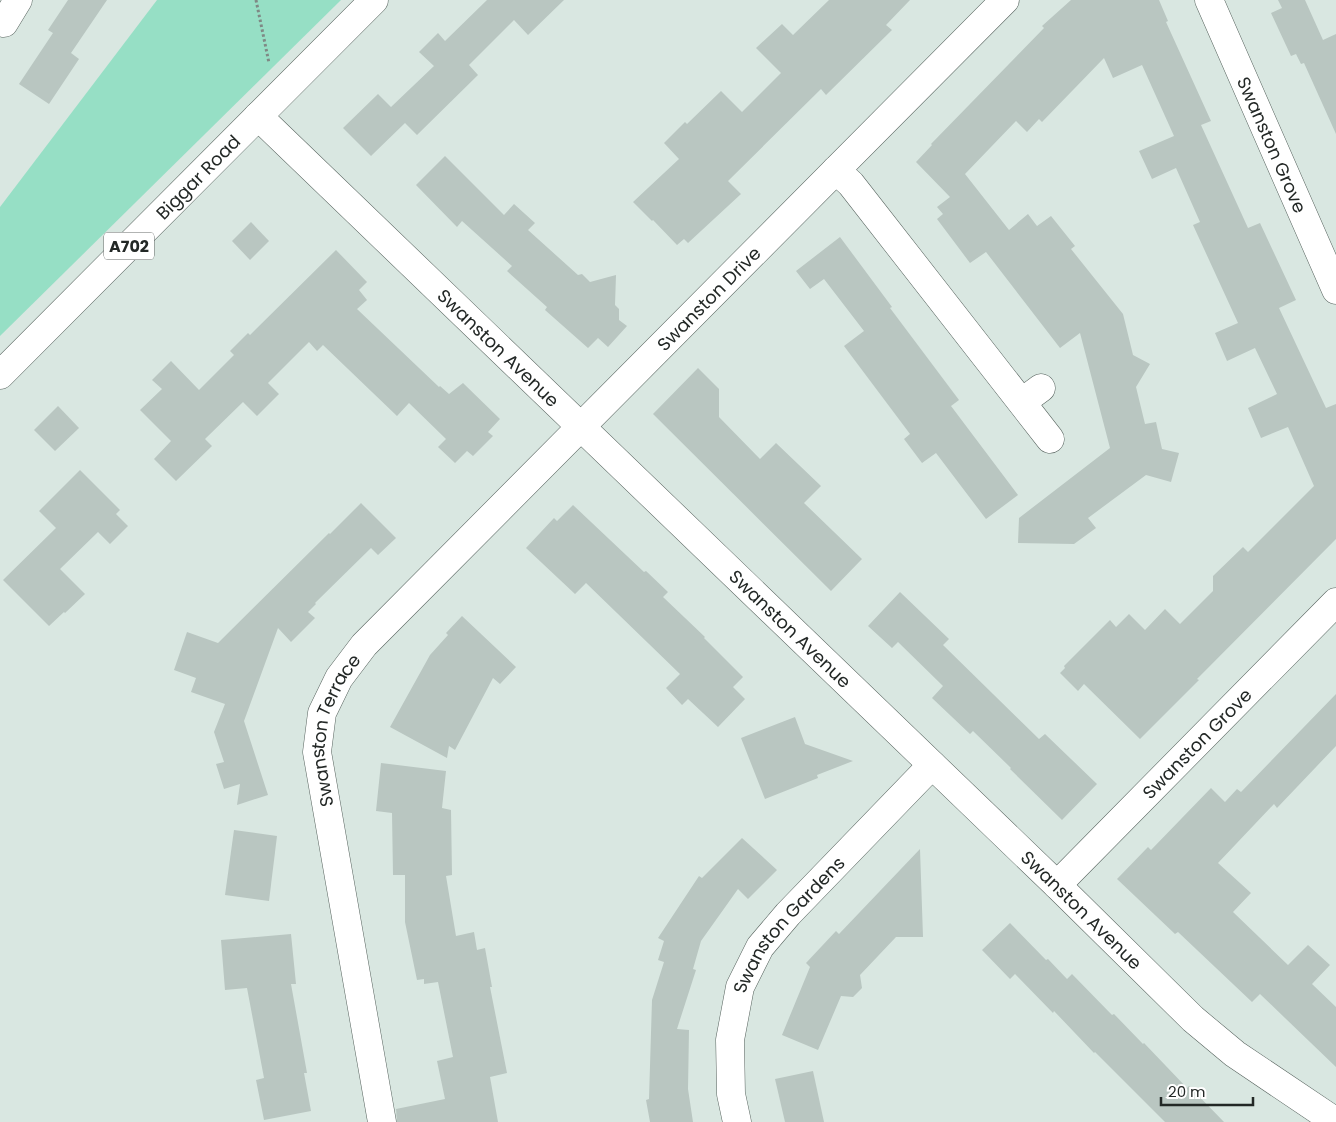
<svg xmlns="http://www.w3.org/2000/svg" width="1336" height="1122" font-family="Poppins,sans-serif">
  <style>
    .green { fill: #96dfc5 }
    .building { fill: #b9c6c1 }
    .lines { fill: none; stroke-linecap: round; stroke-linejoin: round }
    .minor-casing { stroke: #57635e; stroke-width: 29 }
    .major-casing { stroke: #57635e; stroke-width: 29 }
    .path { stroke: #7f8985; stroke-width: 3; stroke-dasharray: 2.5 2.5; stroke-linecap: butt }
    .minor { stroke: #fff; stroke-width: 28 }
    .major { stroke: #fff; stroke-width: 28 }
    .labels { text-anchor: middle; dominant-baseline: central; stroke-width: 4; stroke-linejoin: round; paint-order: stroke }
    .shield { fill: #fff; stroke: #656867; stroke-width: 1 }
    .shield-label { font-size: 16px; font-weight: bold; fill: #232826 }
    .street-label { font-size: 18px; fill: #232826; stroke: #fff }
  </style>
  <rect width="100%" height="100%" fill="#d9e7e1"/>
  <path class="green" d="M157,0H341L0,336V207Z"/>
  <g class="building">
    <path d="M68,0H107L71,53L79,59L49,104L19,84L53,33L48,30Z"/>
    <path d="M487,0H564L528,35L514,20L469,65L478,75L417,135L405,123L371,156L343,128L378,94L391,107L434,66L419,52L438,33L445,41Z"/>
    <path d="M829,0H910L886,25L892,30L826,95L821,89L728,181L741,194L688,243L684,239L677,245L653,220L652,221L633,202L679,159L664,143L685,122L687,124L721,91L742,112L781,73L756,48L782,24L793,35Z"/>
    <path d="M1071,0H1159L1168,21L1166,22L1211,121L1201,125L1248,228L1260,223L1296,300L1279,308L1326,408L1336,404V539L1197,679L1199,680L1140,739L1084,684L1078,691L1060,673L1065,668L1064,666L1110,620L1116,627L1129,614L1145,630L1165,609L1180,624L1213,591V576L1243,547L1248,552L1314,486L1288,427L1261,438L1248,408L1277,394L1255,348L1227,361L1215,333L1238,323L1193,225L1200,222L1176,168L1152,179L1139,151L1174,136L1142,65L1113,78L1104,58L1042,122L1039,119L1027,132L1016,121L965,174L1009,230L1028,214L1037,226L1051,216L1075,246L1071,249L1123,314L1133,355L1150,364L1136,387L1145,424L1156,422L1162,449L1179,453L1171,482L1146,475L1088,518L1096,528L1074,544L1018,543L1019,518L1110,448L1080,333L1060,348L986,252L970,263L937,219L943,214L937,207L950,197L916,162L932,145L931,144L1044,28L1042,26Z"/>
    <path d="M1278,0H1305L1323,40L1336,34V134L1304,63L1301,64L1296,54L1291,56L1271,13L1282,8Z"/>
    <path d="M445,156L504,215L514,204L535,223L528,230L578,275L582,274L590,282L616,275L615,305L619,309V320L627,326L608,347L598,338L588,348L545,310L547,307L507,271L512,266L462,221L457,227L416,185Z"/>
    <path d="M251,222L269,241L250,260L232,241Z"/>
    <path d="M840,237L892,307L890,308L959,400L951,406L1018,495L986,519L936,453L922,463L904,439L910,434L844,346L864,331L824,279L810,289L796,271Z"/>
    <path d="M336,250L367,282L359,290L367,300L357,309L439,387L440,386L449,394L463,383L500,419L488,432L493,436L473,456L467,451L455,463L438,447L446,439L409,403L397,416L323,345L317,351L309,342L268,383L279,394L257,416L243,402L205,439L212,446L176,481L154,459L171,441L140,410L162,389L152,380L171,361L199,390L234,355L230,351L248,333L250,335Z"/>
    <path d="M698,368L719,389V417L760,459L776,443L821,486L804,503L862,559L831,591L653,414Z"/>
    <path d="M58,406L79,428L55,451L34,430Z"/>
    <path d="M80,470L120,510L116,514L128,526L110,544L98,532L60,569L85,594L65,613L64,612L49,626L3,580L56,528L39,511Z"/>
    <path d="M361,503L396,538L378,555L371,548L315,603L316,604L308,612L315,618L291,642L278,628L244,721L268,795L237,805L240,784L224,789L216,764L224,762L214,732L225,704L191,692L196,678L174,670L187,632L218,643L329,533L330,534Z"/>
    <path d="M573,505L644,572L646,571L668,592L663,597L705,637L704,638L743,677L733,687L745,699L718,727L688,699L682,705L666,688L680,674L586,583L575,594L526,548L554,518L557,521Z"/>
    <path d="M900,592L949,639L943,645L1039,739L1045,734L1097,784L1062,820L1010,769L1011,768L973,731L970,734L932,698L943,686L898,642L892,648L868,626Z"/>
    <path d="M462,616L516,667L500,684L493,678L455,750L449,746L447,758L390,727L430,655L448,635L446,633Z"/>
    <path d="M1336,694V746L1277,808L1274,804L1218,863L1251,893L1233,912L1288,965L1308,945L1330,965L1312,984L1336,1007V1067L1260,994L1252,1002L1178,932L1175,934L1117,879L1148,847L1151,850L1211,788L1225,802L1237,789L1241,792Z"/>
    <path d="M795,717L805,744L853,761L817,775L818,778L765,799L741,738Z"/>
    <path d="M381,763L446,771L442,808L451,810L452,875L446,876L456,936L474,932L477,950L485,948L492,987H490L507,1073L490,1077L498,1122H397L396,1109L445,1099L437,1061L453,1057L438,982L424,984V979L417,980L405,922V875H393L392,813L376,811Z"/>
    <path d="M234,830L277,836L269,901L225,895Z"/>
    <path d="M742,838L777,870L748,899L738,889L701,941L693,969L696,970L677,1029L689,1030L688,1089L693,1122H650L646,1100L649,1099L652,1000L664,962L658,960L664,941L658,938L699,876L702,878Z"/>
    <path d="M920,849L923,937H896L860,975L862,988L853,997L841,996L818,1050L782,1035L810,967L806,963L836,931L839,934Z"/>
    <path d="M1010,923L1046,960L1048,959L1067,979L1072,974L1112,1015L1114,1014L1143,1044L1144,1043L1187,1088L1189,1086L1224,1122H1165L1095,1052L1094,1053L1054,1011L1053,1013L1015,974L1010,979L982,950Z"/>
    <path d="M291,934L296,984H291L307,1073H304L311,1111L264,1120L256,1080L264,1078L247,988L225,990L221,940Z"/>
    <path d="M813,1071L824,1122H785L775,1079Z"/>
  </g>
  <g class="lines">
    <g class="minor-casing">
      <g id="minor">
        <path id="s1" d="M1209,0L1336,290"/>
        <path d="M4,23L18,0"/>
        <path id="s2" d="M258,116L1057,885L1193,1019L1235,1054L1336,1122"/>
        <path d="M836,170L851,184L1050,439"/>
        <path d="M1022,402L1041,388"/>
        <path id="s3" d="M1057,885L1336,602"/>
        <path id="s4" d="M382,1122L317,752L322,713L339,678L364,645L1005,0"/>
        <path id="s5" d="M737,1122L731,1094L730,1040L740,987L760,947L788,914L932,765"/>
      </g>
    </g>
    <g class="major-casing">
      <g id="major">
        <path id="s6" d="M0,375L374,0"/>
      </g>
    </g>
    <path class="path" d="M256,0L269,63"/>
    <use href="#minor" class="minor"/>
    <use href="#major" class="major"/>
  </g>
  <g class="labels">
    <rect class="shield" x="104" y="232.5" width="50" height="27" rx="4"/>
    <g class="shield-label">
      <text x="129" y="246">A702</text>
    </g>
    <g class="street-label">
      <text stroke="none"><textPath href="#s1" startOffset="158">Swanston Grove</textPath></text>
      <text stroke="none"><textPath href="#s6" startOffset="280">Biggar Road</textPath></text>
      <text stroke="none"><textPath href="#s4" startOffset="984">Swanston Drive</textPath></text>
      <text stroke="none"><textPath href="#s2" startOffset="334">Swanston Avenue</textPath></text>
      <text stroke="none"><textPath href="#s2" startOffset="739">Swanston Avenue</textPath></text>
      <text stroke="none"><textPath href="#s4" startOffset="401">Swanston Terrace</textPath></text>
      <text stroke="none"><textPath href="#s3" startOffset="199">Swanston Grove</textPath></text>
      <text stroke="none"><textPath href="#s2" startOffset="1144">Swanston Avenue</textPath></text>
      <text stroke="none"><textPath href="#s5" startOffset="216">Swanston Gardens</textPath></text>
    </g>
  </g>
  <path d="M1161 1097v8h92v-8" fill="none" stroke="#232826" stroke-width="2.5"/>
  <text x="1168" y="1097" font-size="15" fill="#232826" stroke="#ffffff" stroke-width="4" paint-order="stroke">20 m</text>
</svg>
